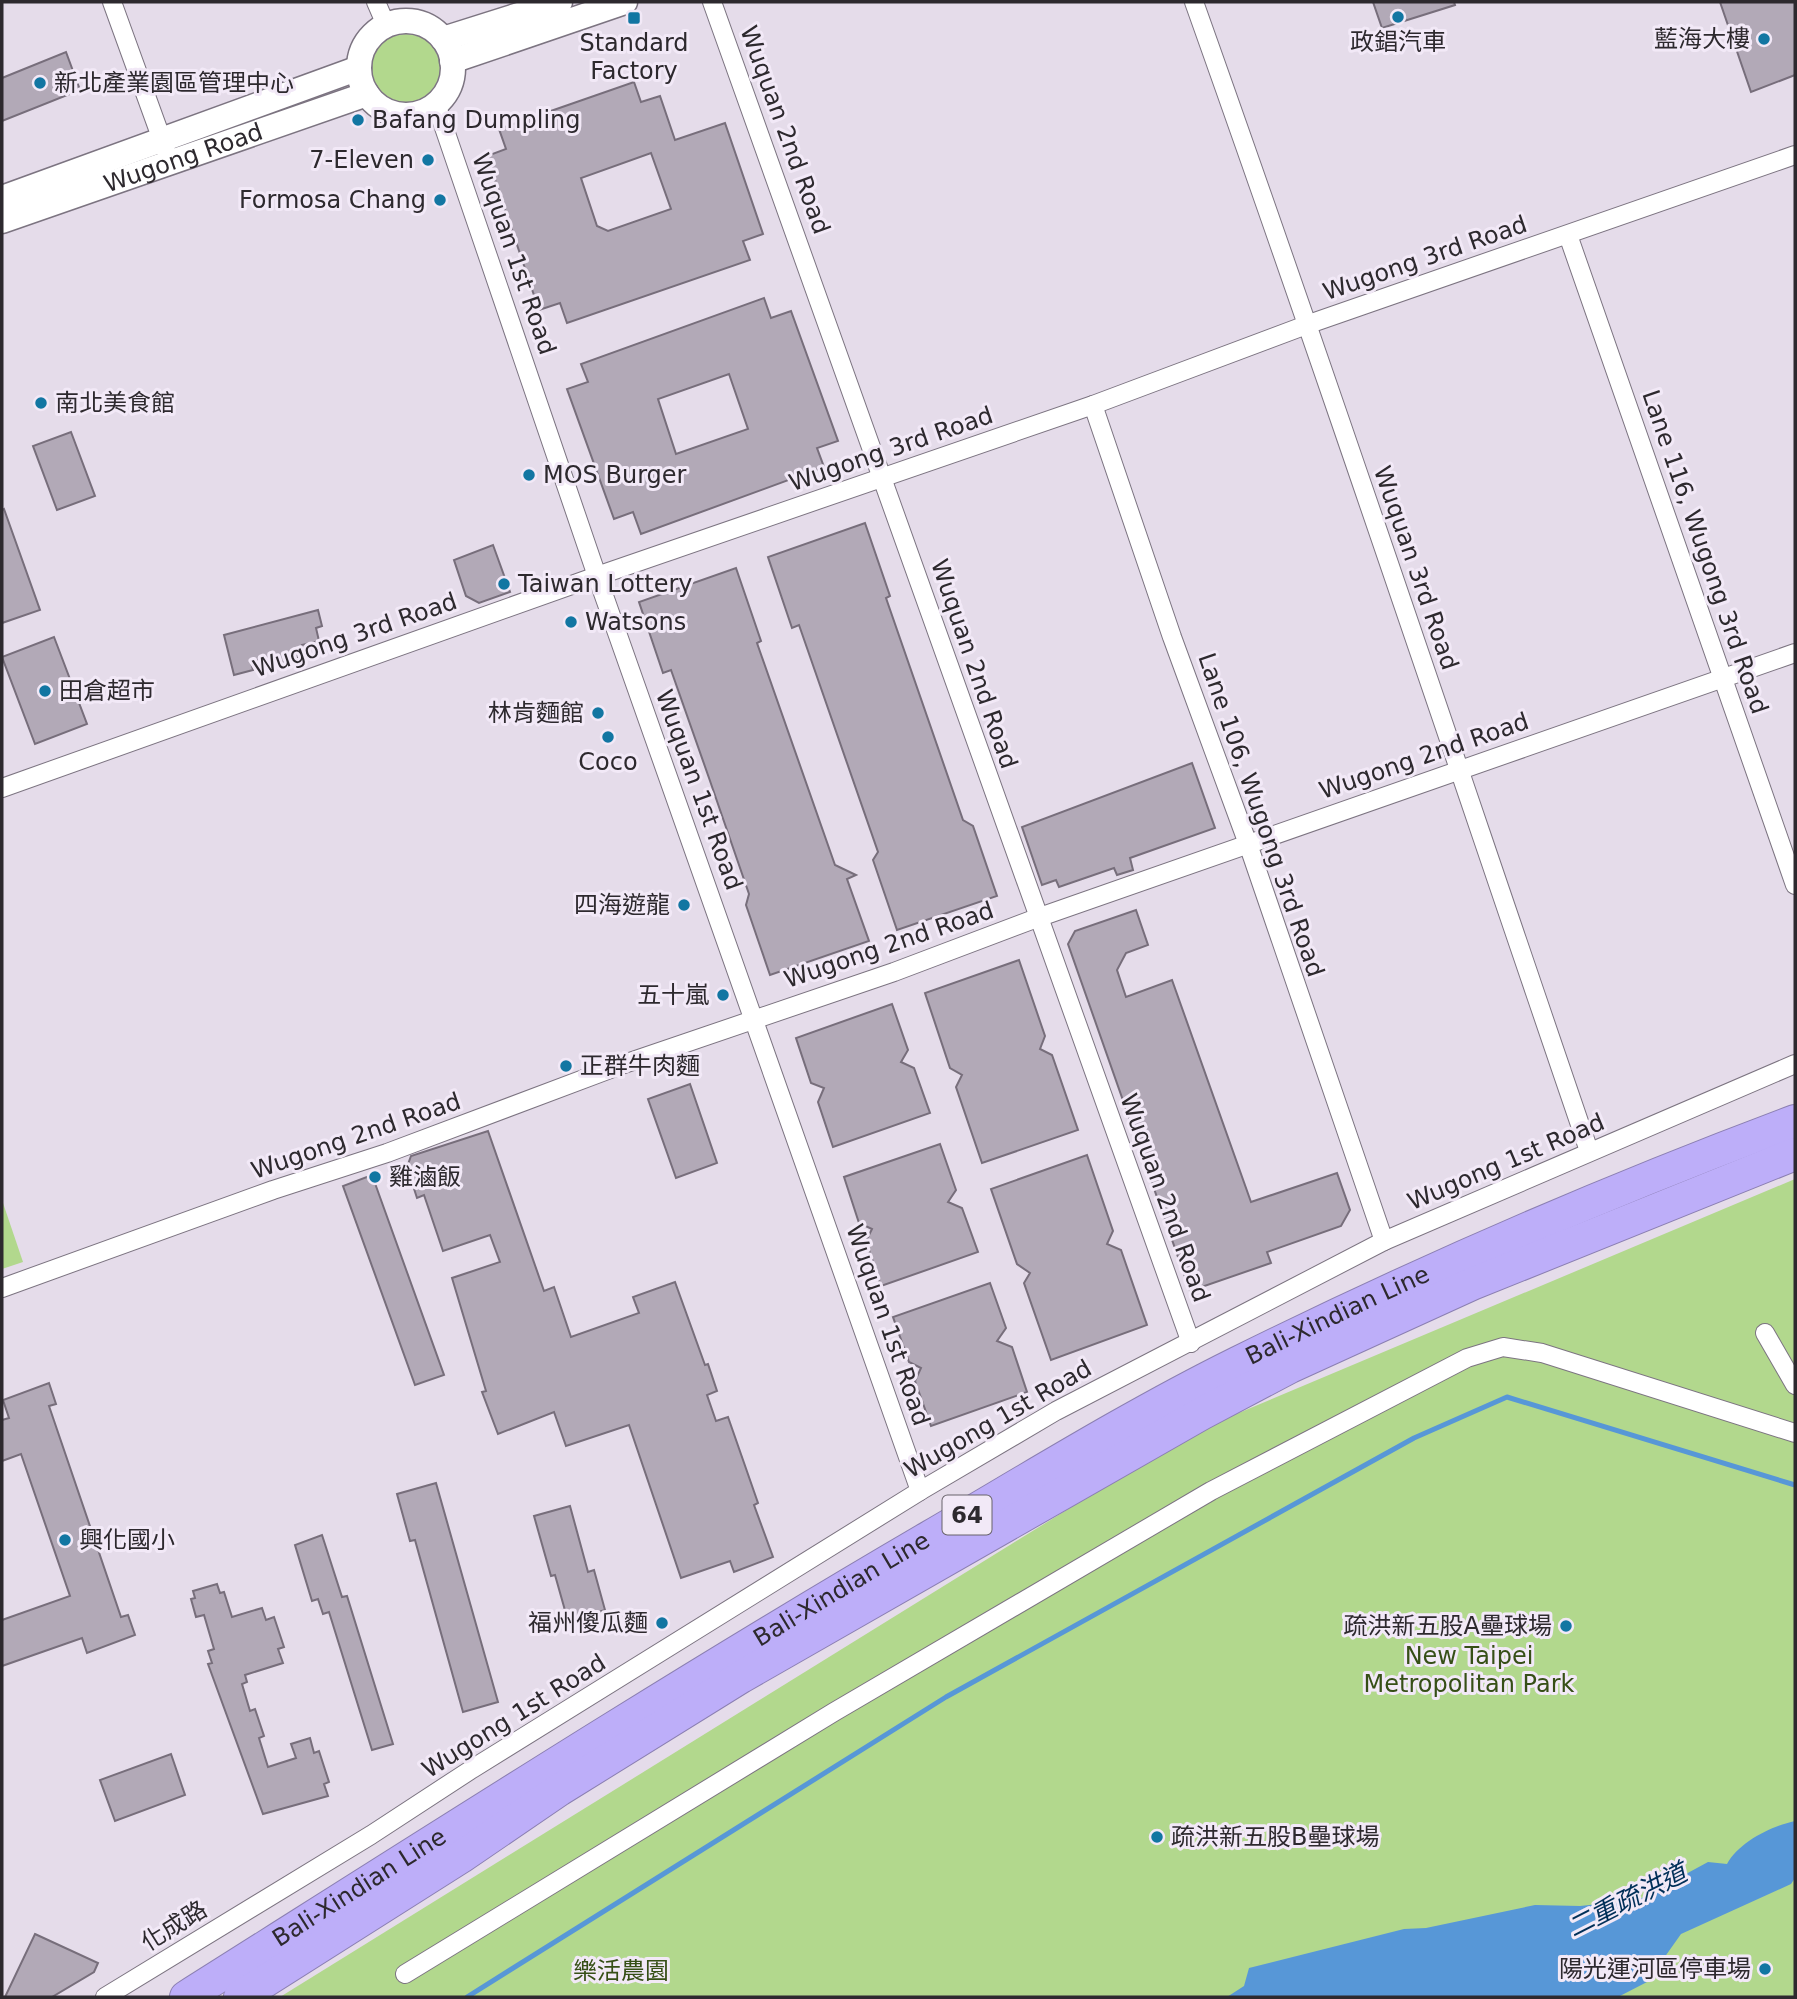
<svg xmlns="http://www.w3.org/2000/svg" width="1797" height="1999" font-family="'DejaVu Sans','Noto Sans TC',sans-serif">
  <style>
    .green { fill: #b2d88d }
    .water { fill: #5797d7 }
    .lines { fill: none; stroke-linecap: round; stroke-linejoin: round }
    .stream { stroke: #5797d7; stroke-width: 5 }
    .building { fill: #b2a9b7; stroke: #776e7b; stroke-width: 2; fill-rule: evenodd }
    .street-casing { stroke: #7c7481; stroke-width: 20 }
    .secondary-casing { stroke: #7c7481; stroke-width: 27 }
    .highway-casing { stroke: #8b7fb2; stroke-width: 34 }
    .street { stroke: #fff; stroke-width: 18 }
    .secondary { stroke: #fff; stroke-width: 24 }
    .highway { stroke: #bdaef9; stroke-width: 32 }
    .poi-dot { fill: #1276a2; stroke: #f2e9f7; stroke-width: 2.5 }
    .labels { text-anchor: middle; dominant-baseline: central; stroke-width: 6; stroke-linejoin: round; paint-order: stroke }
    .shield { fill: #f2e9f7; stroke: #68636a; stroke-width: 2 }
    .shield-label { font-size: 23px; font-weight: bold; fill: #2d292e }
    .poi-label { font-size: 24px; fill: #2d292e; stroke: #f2e9f7; text-anchor: start }
    .street-label { font-size: 24px; fill: #2d292e; stroke: #f2e9f7 }
    .park-label { font-size: 24px; fill: #364f16; stroke: #f2e9f7 }
    .water-label { font-size: 26px; font-style: italic; fill: #002f58; stroke: #f2e9f7 }
  </style>
  <rect width="100%" height="100%" fill="#e5dcea"/>
  <g class="green">
    <circle cx="406" cy="68" r="34"/>
    <path d="M1795,1179V1997H280L1191,1433Z"/>
    <path d="M2,1200L23,1262L2,1269Z"/>
  </g>
  <path class="water" d="M1795,1821V1878L1791,1884L1681,1934L1647,1982L1618,1997H1227L1244,1986L1249,1968L1404,1929L1426,1928L1535,1905L1580,1906L1638,1900L1708,1862L1727,1864C1739,1842 1772,1826 1795,1821Z"/>
  <g class="lines">
    <path class="stream" d="M467,1997L946,1697L1414,1438L1507,1397L1795,1485"/>
  </g>
  <g class="building">
    <path d="M1373,2H1454L1455,5L1382,28Z"/>
    <path d="M1720,2H1795V75L1751,92Z"/>
    <path d="M66,52L80,90L2,121V78Z"/>
    <path d="M634,82L641,102L660,96L675,140L725,123L763,234L743,241L750,260L567,323L560,303L539,310L487,156L506,149L499,129ZM651,153L671,209L608,231L597,226L581,178Z"/>
    <path d="M764,298L771,318L791,311L838,441L817,448L824,467L641,534L633,512L614,519L567,389L588,382L581,364ZM729,374L748,429L676,454L658,399Z"/>
    <path d="M71,432L95,496L57,510L33,446Z"/>
    <path d="M4,509L40,610L2,623V510Z"/>
    <path d="M865,523L890,596L886,598L963,820L973,826L997,896L897,930L873,860L878,852L799,625L792,628L768,557Z"/>
    <path d="M493,545L510,592L479,603L466,596L454,560Z"/>
    <path d="M736,568L761,641L757,643L835,865L856,875L847,879L869,941L770,975L746,905L749,894L709,778L671,670L663,673L639,602Z"/>
    <path d="M318,610L322,626L316,628L319,641L302,645L305,656L281,662L279,655L251,662L253,670L234,675L224,635Z"/>
    <path d="M54,637L87,724L35,744L2,657Z"/>
    <path d="M1192,763L1215,828L1130,858L1133,870L1117,875L1114,868L1059,887L1056,880L1042,885L1022,827Z"/>
    <path d="M1136,910L1148,945L1126,953L1117,970L1126,997L1172,980L1251,1202L1337,1173L1350,1210L1341,1226L1267,1252L1271,1263L1190,1291L1068,944L1075,931Z"/>
    <path d="M1019,960L1045,1036L1040,1049L1052,1055L1078,1130L982,1163L956,1087L962,1075L950,1068L925,993Z"/>
    <path d="M892,1004L908,1050L901,1062L914,1068L930,1113L833,1147L818,1102L824,1088L811,1083L796,1038Z"/>
    <path d="M690,1084L717,1163L676,1178L648,1099Z"/>
    <path d="M488,1131L544,1291L554,1287L571,1337L639,1313L633,1297L675,1282L705,1365L708,1364L717,1391L707,1395L716,1421L728,1417L758,1503L754,1505L773,1557L734,1572L730,1561L681,1578L629,1425L566,1446L554,1412L498,1434L482,1392L486,1391L452,1278L500,1262L490,1235L443,1251L424,1195L417,1198L407,1167L411,1156Z"/>
    <path d="M940,1144L956,1190L948,1202L962,1208L978,1252L881,1286L866,1241L872,1229L859,1223L844,1177Z"/>
    <path d="M1087,1155L1113,1231L1107,1244L1121,1250L1147,1325L1051,1360L1024,1283L1030,1273L1017,1264L991,1189Z"/>
    <path d="M372,1175L444,1375L415,1385L343,1186Z"/>
    <path d="M990,1283L1006,1328L997,1341L1012,1347L1027,1392L931,1426L915,1381L921,1368L909,1362L893,1317Z"/>
    <path d="M49,1383L56,1404L49,1406L121,1617L128,1615L135,1635L87,1653L82,1638L2,1666V1620L70,1596L21,1454L2,1461V1420L9,1418L3,1400Z"/>
    <path d="M436,1483L498,1702L463,1712L415,1540L410,1541L397,1494Z"/>
    <path d="M570,1506L588,1572L594,1570L605,1610L568,1621L555,1575L551,1576L534,1516Z"/>
    <path d="M322,1535L342,1597L347,1596L393,1744L372,1750L329,1612L323,1614L318,1599L312,1601L295,1545Z"/>
    <path d="M217,1584L220,1593L224,1592L232,1617L262,1608L266,1620L274,1617L284,1647L278,1649L283,1663L245,1675L247,1682L242,1684L250,1711L255,1709L264,1736L259,1738L268,1767L296,1758L291,1744L310,1738L314,1753L319,1751L329,1782L324,1784L328,1796L263,1814L208,1664L212,1663L208,1651L214,1649L204,1615L196,1617L191,1599L195,1598L193,1591Z"/>
    <path d="M171,1754L185,1795L115,1821L100,1780Z"/>
    <path d="M35,1934L98,1963L94,1972L52,1997H5Z"/>
  </g>
  <g class="lines">
    <g class="street-casing">
      <g id="street">
        <path d="M112,2L166,151"/>
        <path d="M376,2L386,25"/>
        <path d="M712,2L1191,1343"/>
        <path d="M1194,2C1330,384 1458,768 1589,1151"/>
        <path d="M436,104L597,576L920,1491"/>
        <path d="M1568,235L1795,885"/>
        <path d="M1093,405L1172,637L1248,844L1384,1241"/>
        <path d="M2,788L597,576L1093,405L1309,324L1795,155"/>
        <path d="M2,1288L273,1190L387,1153L621,1065L894,972L1037,918L1795,653"/>
        <path d="M1765,1333L1795,1385"/>
        <path d="M405,1974L834,1712L1211,1491L1467,1358L1503,1347L1542,1353L1795,1433"/>
        <path d="M105,1997L371,1835L472,1769L920,1491L1056,1411L1384,1241L1795,1064"/>
      </g>
    </g>
    <g class="secondary-casing">
      <g id="secondary">
        <circle cx="406" cy="68" r="47"/>
        <path d="M443,39L560,2"/>
        <path d="M452,61L625,2"/>
        <path d="M2,198L359,68"/>
        <path id="s1" d="M2,221L367,94"/>
      </g>
    </g>
    <g class="highway-casing">
      <g id="highway">
        <path id="s2" d="M186,1997C433,1841 679,1683 931,1536C1032,1477 1132,1415 1237,1363C1419,1273 1605,1192 1795,1121"/>
        <path d="M240,1997L461,1857L559,1790L741,1677L1201,1414L1290,1367L1472,1284L1795,1154"/>
      </g>
    </g>
    <use href="#street" class="street"/>
    <use href="#secondary" class="secondary"/>
    <use href="#highway" class="highway"/>
  </g>
  <g class="poi-dot">
    <circle cx="1398" cy="17" r="7"/>
    <rect x="627" y="11" width="14" height="14" rx="3.5"/>
    <circle cx="1764" cy="39" r="7"/>
    <circle cx="40" cy="83" r="7"/>
    <circle cx="358" cy="120" r="7"/>
    <circle cx="428" cy="160" r="7"/>
    <circle cx="440" cy="200" r="7"/>
    <circle cx="41" cy="403" r="7"/>
    <circle cx="529" cy="475" r="7"/>
    <circle cx="504" cy="584" r="7"/>
    <circle cx="571" cy="622" r="7"/>
    <circle cx="45" cy="691" r="7"/>
    <circle cx="598" cy="713" r="7"/>
    <circle cx="608" cy="737" r="7"/>
    <circle cx="684" cy="905" r="7"/>
    <circle cx="723" cy="995" r="7"/>
    <circle cx="566" cy="1066" r="7"/>
    <circle cx="375" cy="1177" r="7"/>
    <circle cx="65" cy="1540" r="7"/>
    <circle cx="662" cy="1623" r="7"/>
    <circle cx="1566" cy="1626" r="7"/>
    <circle cx="1157" cy="1837" r="7"/>
    <circle cx="1765" cy="1969" r="7"/>
  </g>
  <g class="labels">
    <rect class="shield" x="942.5" y="1495.5" width="49" height="39" rx="5"/>
    <g class="shield-label">
      <text x="967" y="1515">64</text>
    </g>
    <g class="poi-label">
      <text x="1750" y="39" text-anchor="end">藍海大樓</text>
      <text x="1398" y="42" text-anchor="middle">政錩汽車</text>
      <text x="634" y="43" text-anchor="middle">Standard<tspan x="634" dy="28">Factory</tspan></text>
      <text x="54" y="83">新北產業園區管理中心</text>
      <text x="372" y="120">Bafang Dumpling</text>
      <text x="414" y="160" text-anchor="end">7-Eleven</text>
      <text x="426" y="200" text-anchor="end">Formosa Chang</text>
      <text x="55" y="403">南北美食館</text>
      <text x="543" y="475">MOS Burger</text>
      <text x="518" y="584">Taiwan Lottery</text>
      <text x="585" y="622">Watsons</text>
      <text x="59" y="691">田倉超市</text>
      <text x="584" y="713" text-anchor="end">林肯麵館</text>
      <text x="608" y="762" text-anchor="middle">Coco</text>
      <text x="670" y="905" text-anchor="end">四海遊龍</text>
      <text x="709" y="995" text-anchor="end">五十嵐</text>
      <text x="580" y="1066">正群牛肉麵</text>
      <text x="389" y="1177">雞滷飯</text>
      <text x="79" y="1540">興化國小</text>
      <text x="648" y="1623" text-anchor="end">福州傻瓜麵</text>
      <text x="1552" y="1626" text-anchor="end">疏洪新五股A壘球場</text>
      <text x="1171" y="1837">疏洪新五股B壘球場</text>
      <text x="1751" y="1969" text-anchor="end">陽光運河區停車場</text>
    </g>
    <g class="street-label">
      <text transform="translate(785 130) rotate(70)">Wuquan 2nd Road</text>
      <text stroke="none"><textPath href="#s1" startOffset="192">Wugong Road</textPath></text>
      <text transform="translate(514 254) rotate(71)">Wuquan 1st Road</text>
      <text transform="translate(1425 258) rotate(-19)">Wugong 3rd Road</text>
      <text transform="translate(891 449) rotate(-19)">Wugong 3rd Road</text>
      <text transform="translate(1705 552) rotate(71)">Lane 116, Wugong 3rd Road</text>
      <text transform="translate(1416 568) rotate(71)">Wuquan 3rd Road</text>
      <text transform="translate(355 635) rotate(-19)">Wugong 3rd Road</text>
      <text transform="translate(974 664) rotate(71)">Wuquan 2nd Road</text>
      <text transform="translate(1424 756) rotate(-19)">Wugong 2nd Road</text>
      <text transform="translate(699 790) rotate(70)">Wuquan 1st Road</text>
      <text transform="translate(1261 815) rotate(71)">Lane 106, Wugong 3rd Road</text>
      <text transform="translate(889 945) rotate(-19)">Wugong 2nd Road</text>
      <text transform="translate(356 1136) rotate(-19)">Wugong 2nd Road</text>
      <text transform="translate(1506 1162) rotate(-23)">Wugong 1st Road</text>
      <text transform="translate(1165 1198) rotate(70)">Wuquan 2nd Road</text>
      <text stroke="none"><textPath href="#s2" startOffset="1339">Bali-Xindian Line</textPath></text>
      <text transform="translate(888 1325) rotate(71)">Wuquan 1st Road</text>
      <text transform="translate(998 1419) rotate(-30)">Wugong 1st Road</text>
      <text stroke="none"><textPath href="#s2" startOffset="772">Bali-Xindian Line</textPath></text>
      <text transform="translate(514 1716) rotate(-32)">Wugong 1st Road</text>
      <text stroke="none"><textPath href="#s2" startOffset="205">Bali-Xindian Line</textPath></text>
      <text transform="translate(174 1926) rotate(-32)">化成路</text>
    </g>
    <g class="park-label">
      <text x="1469" y="1656">New Taipei<tspan x="1469" dy="28">Metropolitan Park</tspan></text>
      <text x="621" y="1971">樂活農園</text>
    </g>
    <g class="water-label">
      <text transform="translate(1627 1900) rotate(-27)">二重疏洪道</text>
    </g>
  </g>
  <rect width="1797" height="1999" fill="none" stroke="#2d292e" stroke-width="7"/>
</svg>
